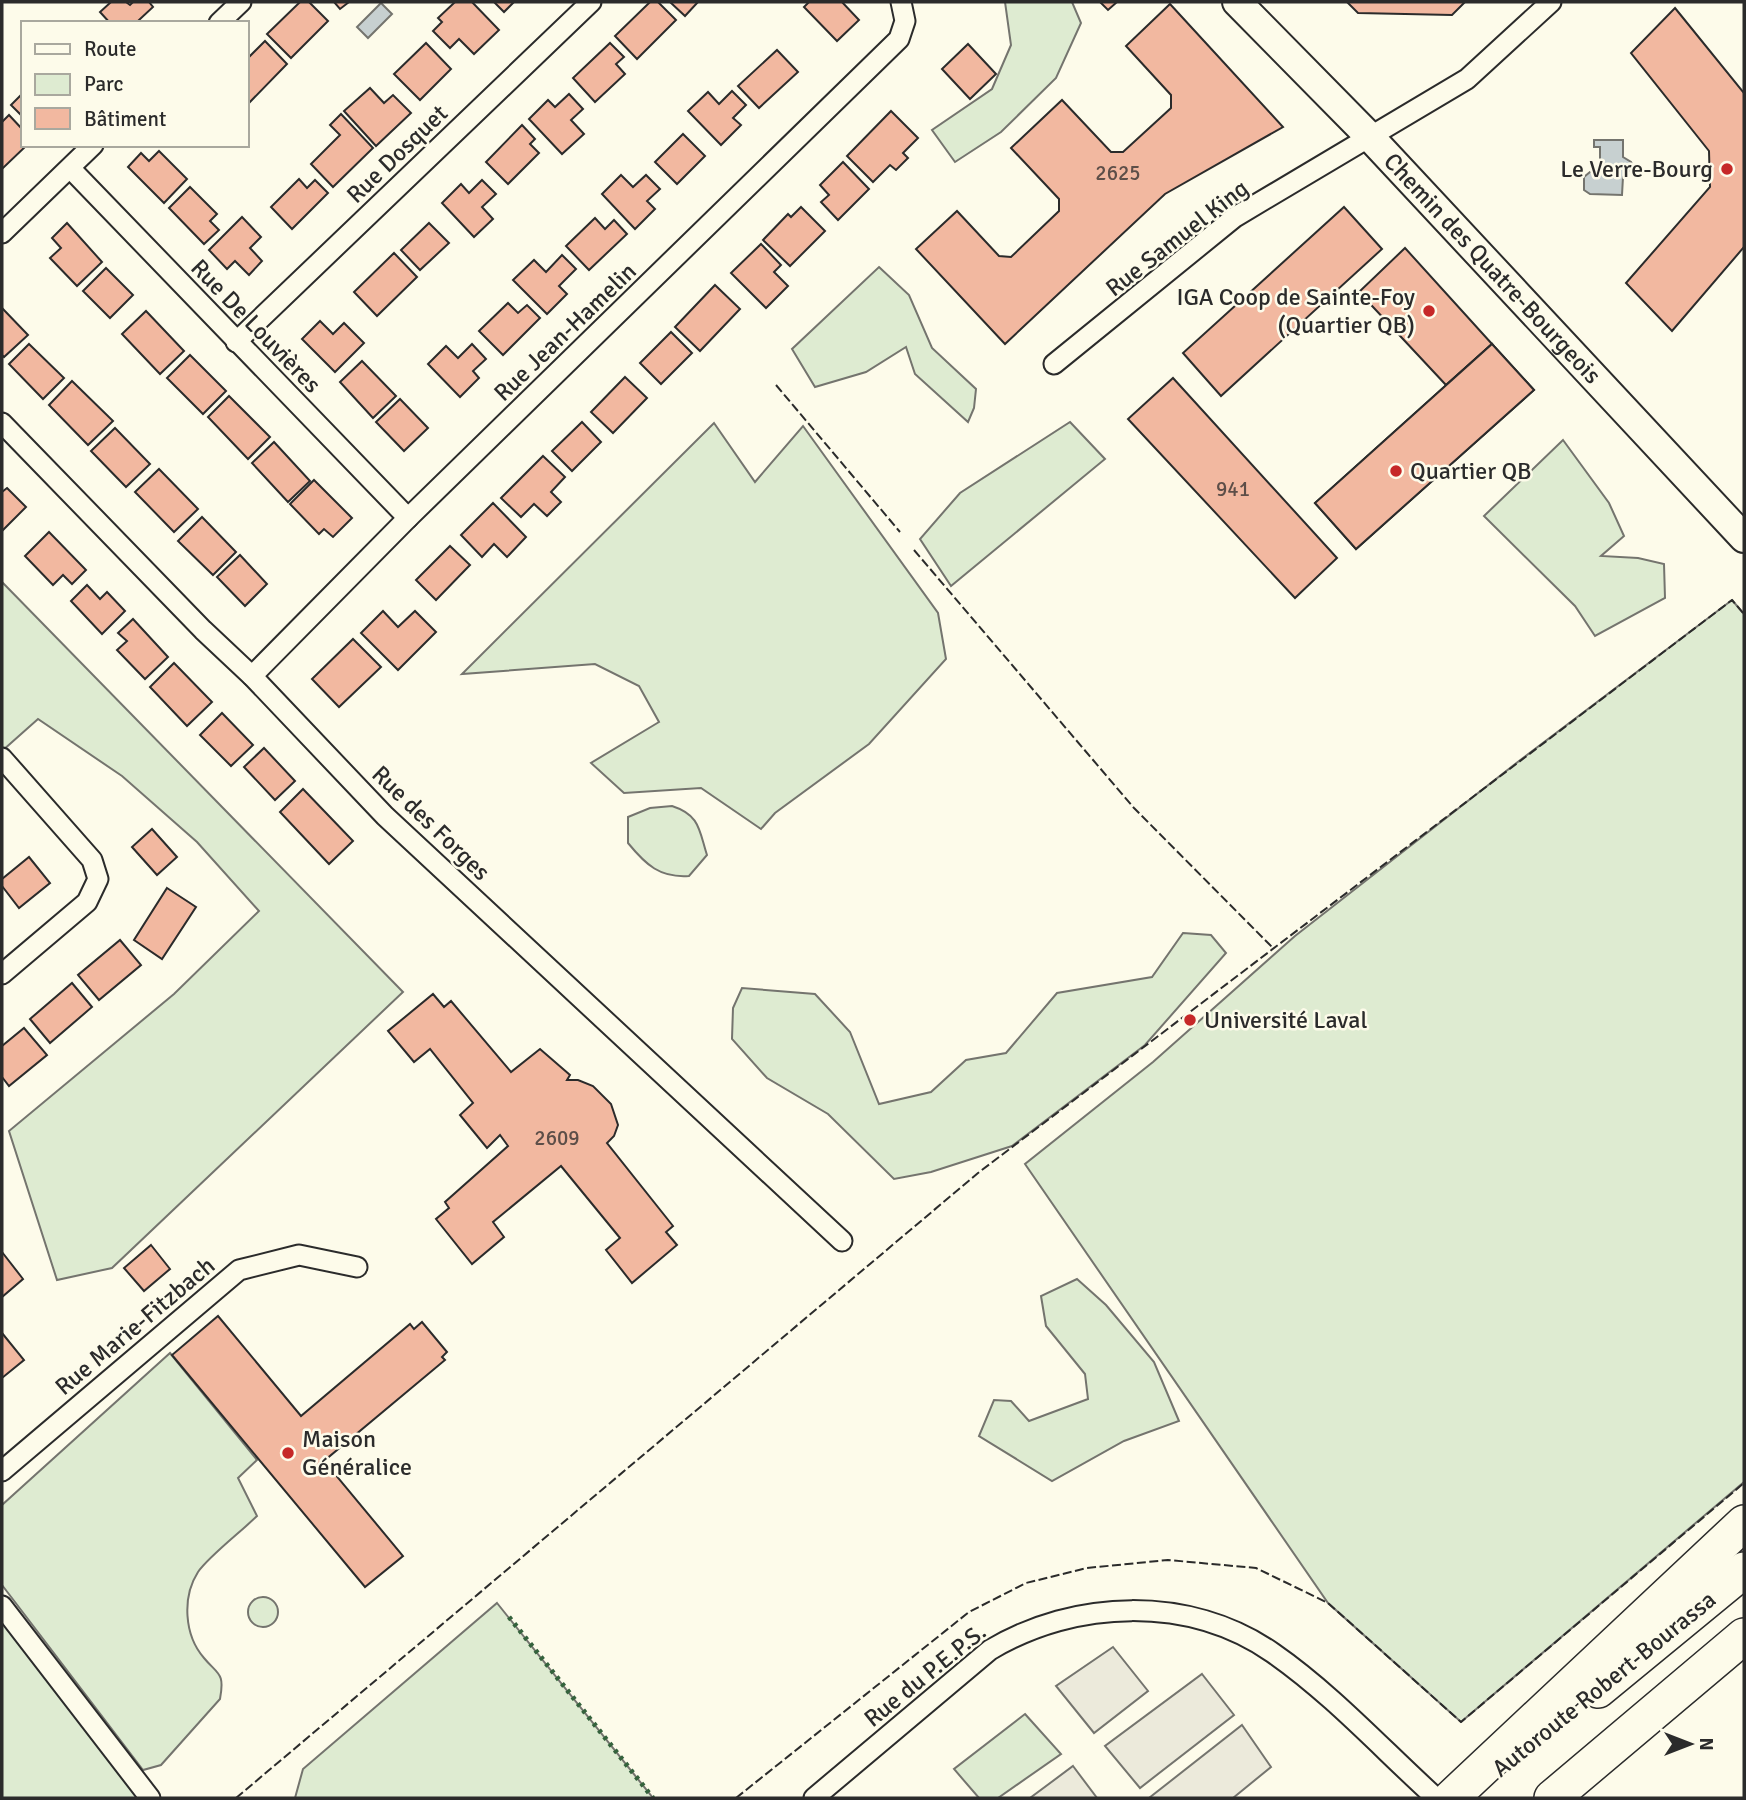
<svg xmlns="http://www.w3.org/2000/svg" width="1746" height="1800" font-family="Signika,sans-serif">
  <style>
    .green { fill: #deebd1; stroke: #74746e; stroke-width: 2 }
    .parking { fill: #eceadb; stroke: #74746e; stroke-width: 2 }
    .water { fill: #c7d0d0; stroke: #74746e; stroke-width: 2 }
    .building { fill: #f2b8a0; stroke: #2b2b2b; stroke-width: 2 }
    .lines { fill: none; stroke-linecap: round; stroke-linejoin: round }
    .minor-casing { stroke: #2b2b2b; stroke-width: 23 }
    .secondary-casing { stroke: #2b2b2b; stroke-width: 32 }
    .motorway-casing { stroke: #2b2b2b; stroke-width: 38 }
    .minor { stroke: #fdfbea; stroke-width: 19 }
    .secondary { stroke: #fdfbea; stroke-width: 28 }
    .motorway { stroke: #fdfbea; stroke-width: 35 }
    .hedge { stroke: #34623c; stroke-width: 5; stroke-dasharray: 3.5 5; stroke-linecap: butt }
    .fence { stroke: #2b2b2b; stroke-width: 2; stroke-dasharray: 9 3.5; stroke-linecap: butt }
    .poi-dot { fill: #c62828; stroke: #fdfbea; stroke-width: 2.5 }
    .labels { text-anchor: middle; dominant-baseline: central; stroke-width: 5; stroke-linejoin: round; paint-order: stroke }
    .number-label { font-size: 21px; fill: #5d4e48 }
    .street-label { font-size: 24px; fill: #2b2b2b; stroke: #fdfbea }
    .poi-label { font-size: 24px; fill: #2b2b2b; stroke: #fdfbea; text-anchor: start }
  </style>
  <rect width="100%" height="100%" fill="#fdfbea"/>
  <g class="green">
    <path d="M1005,2H1072L1081,23L1056,78L1001,132L955,162L932,130L992,89L1011,45Z"/>
    <path d="M879,267L909,295L932,348L976,389L974,408L968,422L915,374L906,347L866,372L815,387L792,349Z"/>
    <path d="M1070,422L1105,459L951,586L920,539L960,493Z"/>
    <path d="M714,423L755,482L803,426L938,613L946,659L869,744L775,813L761,829L701,788L624,793L591,763L659,722L639,686L595,664L462,674Z"/>
    <path d="M1563,440L1609,503L1624,536L1601,556L1638,558L1664,564L1665,598L1595,636L1575,606L1484,516Z"/>
    <path d="M2,582L403,992L112,1268L57,1280L9,1131L174,994L259,911L197,842L122,776L38,719L2,751Z"/>
    <path d="M1732,600L1744,614V1482L1461,1722L1328,1603L1025,1164L1153,1062L1295,936L1519,761Z"/>
    <path d="M672,806C700,815 699,830 707,855L689,876C660,878 646,865 628,843V817L650,808Z"/>
    <path d="M1183,933L1211,935L1226,953L1145,1045L1012,1146L931,1172L894,1179L828,1114L767,1078L732,1039L733,1008L742,988L815,994L850,1032L879,1104L931,1092L966,1060L1006,1053L1057,993L1152,977Z"/>
    <path d="M1077,1279L1106,1305L1154,1362L1179,1421L1124,1441L1052,1481L979,1436L994,1400L1011,1401L1029,1421L1088,1399L1085,1374L1046,1326L1041,1296Z"/>
    <path d="M170,1353L257,1460L238,1478L257,1516C242,1531 209,1556 198,1572C182,1597 184,1635 204,1658C218,1675 225,1672 220,1699L161,1765L143,1770L2,1585V1505Z"/>
    <circle cx="263" cy="1612" r="15"/>
    <path d="M497,1603L653,1798H295L303,1769Z"/>
    <path d="M2,1606L150,1798H2Z"/>
    <path d="M1025,1714L1061,1754L998,1798H979L954,1769Z"/>
  </g>
  <g class="parking">
    <path d="M1113,1647L1148,1691L1094,1733L1056,1686Z"/>
    <path d="M1202,1674L1234,1715L1140,1788L1105,1746Z"/>
    <path d="M1242,1725L1271,1767L1233,1798H1149Z"/>
    <path d="M1073,1766L1097,1798H1030Z"/>
  </g>
  <g class="water">
    <path d="M381,3L392,14L368,38L357,27Z"/>
    <path d="M1594,140H1623V157L1631,162L1633,167L1623,177L1622,195L1590,194L1584,190V177L1590,172H1600V147H1594Z"/>
  </g>
  <g class="building">
    <path d="M111,2H126L130,5L133,2H149L153,7L139,20L142,23H110L100,12Z"/>
    <path d="M300,2H309L328,21L291,58L267,34Z"/>
    <path d="M334,2H349L340,9Z"/>
    <path d="M455,2H472L499,30L474,54L459,39L450,48L433,31L442,22L438,18Z"/>
    <path d="M494,2H514L504,12Z"/>
    <path d="M650,2H658L676,20L637,59L615,36Z"/>
    <path d="M670,2H698L685,16Z"/>
    <path d="M809,2H842L859,20L837,41L804,7Z"/>
    <path d="M1100,2H1117L1108,10Z"/>
    <path d="M1347,2H1465L1452,15L1358,13Z"/>
    <path d="M1170,4L1283,127L1165,194L1005,344L916,249L957,211L999,256L1011,257L1059,211V199L1011,148L1062,100L1111,152H1123L1171,108V95L1126,46Z"/>
    <path d="M1675,8L1744,93V247L1672,331L1626,283L1710,187L1709,151L1631,53Z"/>
    <path d="M265,41L287,64L248,104L247,59Z"/>
    <path d="M426,43L451,69L420,100L394,74Z"/>
    <path d="M610,43L624,57L616,64L625,74L595,102L573,78Z"/>
    <path d="M968,44L996,74L970,99L942,69Z"/>
    <path d="M777,50L798,72L759,108L738,86Z"/>
    <path d="M370,88L384,103L393,95L411,113L376,146L344,111Z"/>
    <path d="M732,91L746,105L733,118L741,125L721,145L688,111L708,92L719,104Z"/>
    <path d="M23,93V117L11,105Z"/>
    <path d="M569,94L583,109L571,120L584,134L562,154L529,119L548,100L555,107Z"/>
    <path d="M891,111L918,138L903,153L908,158L896,170L890,165L873,182L847,156Z"/>
    <path d="M341,114L373,148L333,187L311,164L340,135L330,125Z"/>
    <path d="M9,115L23,130V145H27L2,169V122Z"/>
    <path d="M522,125L535,139L530,144L539,153L508,184L486,162Z"/>
    <path d="M683,134L705,156L677,184L655,162Z"/>
    <path d="M159,151L187,179L164,203L128,167L141,153L149,161Z"/>
    <path d="M843,162L869,189L838,220L821,202L829,195L820,185Z"/>
    <path d="M621,175L633,187L646,175L660,189L647,201L655,209L635,229L602,194Z"/>
    <path d="M299,179L307,188L315,180L328,193L292,229L271,207Z"/>
    <path d="M482,180L496,194L482,207L493,219L474,237L442,203L461,184L469,193Z"/>
    <path d="M190,187L217,214L210,221L219,230L204,244L169,208Z"/>
    <path d="M801,207L825,231L790,266L763,240L788,214L791,217Z"/>
    <path d="M1344,207L1382,249L1221,396L1183,353Z"/>
    <path d="M242,217L261,237L250,248L262,261L249,275L235,261L227,269L209,250Z"/>
    <path d="M595,218L605,229L614,220L627,234L589,270L566,246Z"/>
    <path d="M67,223L102,262L77,286L50,258L61,248L52,238Z"/>
    <path d="M429,223L449,243L420,270L401,250Z"/>
    <path d="M761,244L781,265L774,272L788,286L766,308L731,273Z"/>
    <path d="M1405,248L1492,344L1446,385L1359,292Z"/>
    <path d="M394,253L417,277L377,316L354,292Z"/>
    <path d="M562,255L576,269L559,286L567,294L547,314L513,280L534,260L546,272Z"/>
    <path d="M106,268L133,295L110,318L83,291Z"/>
    <path d="M715,285L740,309L700,351L675,327Z"/>
    <path d="M508,303L518,313L527,305L540,318L503,355L479,331Z"/>
    <path d="M2,308L28,335L4,357L2,355Z"/>
    <path d="M146,311L184,351L160,374L122,334Z"/>
    <path d="M320,321L333,334L344,323L364,343L335,372L302,339Z"/>
    <path d="M671,332L692,353L661,384L640,363Z"/>
    <path d="M29,344L64,378L43,399L9,364Z"/>
    <path d="M472,344L486,359L473,371L479,378L460,397L428,364L446,346L458,358Z"/>
    <path d="M1492,344L1534,390L1356,549L1315,503Z"/>
    <path d="M1492,344L1534,390L1356,549L1315,503Z"/>
    <path d="M190,355L226,391L203,414L167,378Z"/>
    <path d="M362,361L396,396L373,418L340,382Z"/>
    <path d="M625,377L647,398L613,433L591,412Z"/>
    <path d="M1173,378L1337,558L1295,598L1128,419Z"/>
    <path d="M72,381L113,421L88,445L49,405Z"/>
    <path d="M229,396L270,437L248,459L208,417Z"/>
    <path d="M400,399L428,428L404,451L376,422Z"/>
    <path d="M582,422L601,442L572,471L552,451Z"/>
    <path d="M115,428L150,464L126,487L91,451Z"/>
    <path d="M274,442L310,481L288,502L252,463Z"/>
    <path d="M543,456L565,477L551,492L561,502L547,516L534,504L521,517L501,498Z"/>
    <path d="M159,469L198,509L174,532L135,492Z"/>
    <path d="M314,480L352,518L333,537L324,529L319,534L290,504Z"/>
    <path d="M7,488L26,507L2,531V492Z"/>
    <path d="M493,503L526,537L507,557L494,544L482,557L461,535Z"/>
    <path d="M202,517L236,552L213,575L178,541Z"/>
    <path d="M49,532L86,570L72,584L63,575L53,585L25,556Z"/>
    <path d="M450,546L470,565L436,600L416,580Z"/>
    <path d="M240,555L267,584L245,606L217,577Z"/>
    <path d="M87,585L100,599L107,592L125,611L102,634L71,601Z"/>
    <path d="M383,611L398,627L415,611L436,632L398,670L361,633Z"/>
    <path d="M133,619L168,657L145,679L117,650L127,641L118,633Z"/>
    <path d="M353,639L381,667L339,707L312,679Z"/>
    <path d="M174,663L212,702L187,726L150,687Z"/>
    <path d="M222,713L253,745L231,766L200,735Z"/>
    <path d="M264,748L295,781L275,800L244,767Z"/>
    <path d="M303,789L353,841L329,864L280,812Z"/>
    <path d="M152,829L177,857L157,875L132,847Z"/>
    <path d="M29,857L50,883L19,908L2,886V879Z"/>
    <path d="M167,888L196,907L162,959L134,940Z"/>
    <path d="M120,940L141,965L99,1000L78,975Z"/>
    <path d="M72,983L92,1007L50,1043L30,1019Z"/>
    <path d="M433,994L444,1007L451,1001L511,1072L540,1049L570,1075L567,1080H578L593,1086L611,1104L618,1125L614,1136L607,1143L673,1226L666,1232L677,1245L632,1283L606,1250L620,1238L561,1166L493,1222L504,1237L472,1264L436,1219L449,1208L445,1202L508,1146L500,1135L487,1148L460,1115L473,1103L430,1049L414,1062L388,1031Z"/>
    <path d="M24,1028L47,1055L9,1086L2,1077V1046Z"/>
    <path d="M151,1245L170,1269L144,1291L124,1268Z"/>
    <path d="M2,1252L23,1279L2,1297Z"/>
    <path d="M218,1316L301,1416L410,1324L414,1329L422,1322L447,1352L442,1357L445,1360L324,1461L403,1556L365,1587L172,1355Z"/>
    <path d="M2,1333L24,1360L2,1378Z"/>
  </g>
  <g class="lines">
    <g class="minor-casing">
      <g id="minor">
        <path d="M219,23L241,2"/>
        <path d="M70,168L408,518"/>
        <path d="M2,233L93,145"/>
        <path d="M236,342L591,2"/>
        <path d="M1054,364L1235,217L1467,79L1551,2"/>
        <path d="M2,423L203,630L252,676L385,816L842,1241"/>
        <path d="M252,676L408,518L899,39L905,21L901,2"/>
        <path d="M2,758L92,860L98,879L87,902L2,974"/>
        <path d="M2,1471L239,1270L299,1255L357,1267"/>
        <path d="M2,1606L150,1798"/>
        <path d="M814,1798L990,1650C1075,1599 1189,1595 1273,1653C1332,1694 1383,1750 1436,1798"/>
      </g>
    </g>
    <g class="secondary-casing">
      <g id="secondary">
        <path id="s1" d="M1237,2L1369,136L1744,538"/>
      </g>
    </g>
    <g class="motorway-casing">
      <g id="motorway">
        <path d="M1598,1690L1744,1570"/>
        <path d="M1451,1798L1744,1523"/>
        <path d="M1552,1798L1744,1636"/>
      </g>
    </g>
    <use href="#minor" class="minor"/>
    <use href="#secondary" class="secondary"/>
    <use href="#motorway" class="motorway"/>
    <path class="hedge" d="M509,1617L653,1798"/>
    <g class="fence">
      <path d="M776,385L900,532"/>
      <path d="M914,550L1134,808L1272,947"/>
      <path d="M236,1798L978,1173L1732,600L1744,614"/>
      <path d="M736,1798L969,1612L1026,1583L1087,1568L1168,1560L1256,1568L1328,1603L1461,1722L1744,1483"/>
    </g>
  </g>
  <g class="poi-dot">
    <circle cx="1727" cy="169" r="7"/>
    <circle cx="1429" cy="311" r="7"/>
    <circle cx="1396" cy="471" r="7"/>
    <circle cx="1190" cy="1020" r="7"/>
    <circle cx="288" cy="1453" r="7"/>
  </g>
  <g class="labels">
    <g class="number-label">
      <text x="1118" y="173">2625</text>
      <text x="1233" y="489">941</text>
      <text x="557" y="1138">2609</text>
    </g>
    <g class="street-label">
      <text transform="translate(397 154) rotate(-44)">Rue Dosquet</text>
      <text transform="translate(1177 238) rotate(-38)">Rue Samuel King</text>
      <text stroke="none"><textPath href="#s1" startOffset="369">Chemin des Quatre-Bourgeois</textPath></text>
      <text transform="translate(256 326) rotate(46)">Rue De Louvières</text>
      <text transform="translate(565 332) rotate(-44)">Rue Jean-Hamelin</text>
      <text transform="translate(431 823) rotate(44)">Rue des Forges</text>
      <text transform="translate(135 1326) rotate(-40)">Rue Marie-Fitzbach</text>
      <text transform="translate(925 1675) rotate(-39)">Rue du P.E.P.S.</text>
      <text transform="translate(1604 1684) rotate(-39)">Autoroute Robert-Bourassa</text>
    </g>
    <g class="poi-label">
      <text x="1713" y="169" text-anchor="end">Le Verre-Bourg</text>
      <text x="1415" y="297" text-anchor="end">IGA Coop de Sainte-Foy<tspan x="1415" dy="28">(Quartier QB)</tspan></text>
      <text x="1410" y="471">Quartier QB</text>
      <text x="1204" y="1020">Université Laval</text>
      <text x="302" y="1439">Maison<tspan x="302" dy="28">Généralice</tspan></text>
    </g>
  </g>
  <rect width="1746" height="1800" fill="none" stroke="#2b2b2b" stroke-width="7"/>
  <rect x="21" y="21" width="228" height="126" fill="#fdfbea" stroke="#a9a89e" stroke-width="2"/>
  <rect x="35" y="44" width="35" height="10" fill="#fdfbea" stroke="#a9a89e" stroke-width="2"/>
  <text x="84" y="56" font-size="21" fill="#2b2b2b">Route</text>
  <rect x="35" y="74" width="35" height="21" fill="#deebd1" stroke="#a9a89e" stroke-width="2"/>
  <text x="84" y="91" font-size="21" fill="#2b2b2b">Parc</text>
  <rect x="35" y="108" width="35" height="21" fill="#f2b8a0" stroke="#a9a89e" stroke-width="2"/>
  <text x="84" y="126" font-size="21" fill="#2b2b2b">Bâtiment</text>
  <g transform="translate(1690 1744) rotate(90)" stroke="#fdfbea" stroke-width="5" paint-order="stroke">
  <path d="M0-5L12 26L0 18L-12 26Z" fill="#2b2b2b"/>
  <text y="-10" font-size="19" font-weight="bold" text-anchor="middle" fill="#2b2b2b">N</text>
  </g>
</svg>
